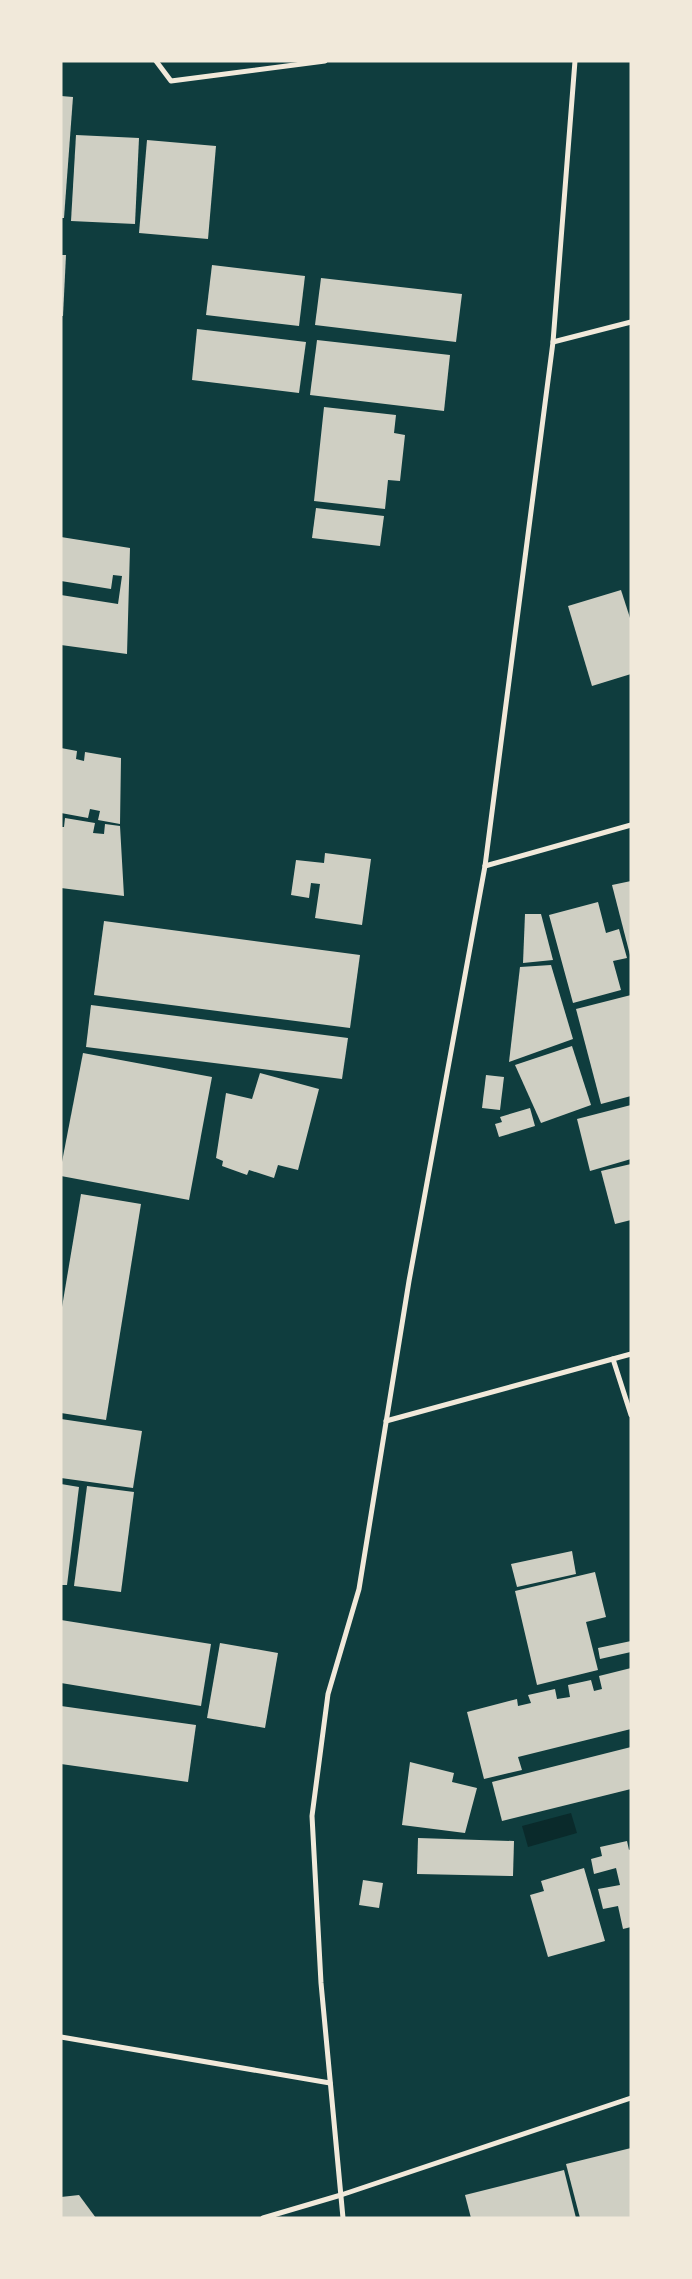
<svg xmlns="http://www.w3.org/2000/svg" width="692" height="2279" font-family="Overpass,sans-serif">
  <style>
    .water { fill: #0a2a2b }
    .building { fill: #cfcfc3 }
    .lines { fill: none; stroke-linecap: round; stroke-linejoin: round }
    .minor { stroke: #f1e9da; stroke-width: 5 }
  </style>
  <rect width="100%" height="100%" fill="#0f3d3e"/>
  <path class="water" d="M571,1813L577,1833L528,1847L522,1826Z"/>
  <g class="building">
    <path d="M61,96L73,97L64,218H61Z"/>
    <path d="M76,135L139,138L135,224L71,221Z"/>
    <path d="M147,140L216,146L208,239L139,233Z"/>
    <path d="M61,255H66L63,316H61Z"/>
    <path d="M212,265L305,276L299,326L206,315Z"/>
    <path d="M321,278L462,294L456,342L315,325Z"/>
    <path d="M197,329L306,342L299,393L192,380Z"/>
    <path d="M317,340L450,355L444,411L310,395Z"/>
    <path d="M324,407L396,415L394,433L405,435L400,481L388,480L385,509L314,501Z"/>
    <path d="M316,508L384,516L380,546L312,538Z"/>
    <path d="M61,537L130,548L127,654L61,645V595L118,604L122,576L113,575L111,589L61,581Z"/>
    <path d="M621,590L631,621V674L592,686L568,606Z"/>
    <path d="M61,748L77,751L76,759L84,761L85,752L121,758L120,824L98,820L100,811L90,809L88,818L61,813Z"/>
    <path d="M65,818L95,823L93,833L104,834L105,824L120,826L124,896L61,888V827H64Z"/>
    <path d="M325,853L371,859L362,925L315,918L320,884L311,883L309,898L291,895L296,860L324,863Z"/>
    <path d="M631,881V955H630L612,885Z"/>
    <path d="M598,902L606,933L619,929L627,958L613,961L621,990L573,1003L549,915Z"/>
    <path d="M525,914H541L553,960L523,963Z"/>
    <path d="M104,921L360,955L350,1028L94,995Z"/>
    <path d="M551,965L573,1039L509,1062L520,967Z"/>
    <path d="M631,995V1096L601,1104L576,1009Z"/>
    <path d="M91,1005L348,1038L342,1079L86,1047Z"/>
    <path d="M572,1046L591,1105L541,1123L515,1065Z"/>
    <path d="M83,1053L212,1077L189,1200L61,1176V1167Z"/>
    <path d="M260,1073L319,1089L298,1170L278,1165L274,1178L249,1170L247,1175L222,1166L223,1161L216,1158L226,1093L252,1099Z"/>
    <path d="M486,1075L504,1077L500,1110L482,1108Z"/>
    <path d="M631,1105V1159L590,1171L577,1119Z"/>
    <path d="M530,1108L535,1126L499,1137L495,1124L502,1122L500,1117Z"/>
    <path d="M631,1164V1220L615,1224L601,1171Z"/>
    <path d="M81,1194L141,1204L106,1420L61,1413V1313Z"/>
    <path d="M61,1419L142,1431L133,1488L61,1478Z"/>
    <path d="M61,1484L79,1487L67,1585H61Z"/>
    <path d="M87,1486L134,1492L121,1592L74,1586Z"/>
    <path d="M572,1551L576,1574L517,1587L511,1564Z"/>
    <path d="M595,1572L606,1617L586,1622L598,1670L537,1685L515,1591Z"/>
    <path d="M61,1620L211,1644L201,1706L61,1683Z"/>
    <path d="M631,1641V1652L600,1659L598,1648Z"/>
    <path d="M220,1643L278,1653L265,1728L207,1718Z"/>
    <path d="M631,1668V1729L518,1757L522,1770L484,1779L467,1712L517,1699L518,1706L531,1703L528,1695L555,1689L557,1699L570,1697L568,1685L591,1680L594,1691L602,1689L599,1676Z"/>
    <path d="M61,1706L196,1725L188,1782L61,1764Z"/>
    <path d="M631,1747V1789L502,1821L492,1782Z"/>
    <path d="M410,1762L454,1773L452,1782L477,1788L465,1833L402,1825Z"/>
    <path d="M418,1838L514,1841L513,1876L417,1874Z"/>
    <path d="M627,1841L629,1850L631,1849V1927L623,1929L618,1906L603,1909L598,1889L620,1885L616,1868L594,1874L591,1859L602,1856L600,1847Z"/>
    <path d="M584,1868L605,1941L548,1957L530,1895L544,1891L541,1881Z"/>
    <path d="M363,1880L383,1883L379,1908L359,1905Z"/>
    <path d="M631,2148V2218H580L566,2164Z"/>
    <path d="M564,2170L576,2218H471L465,2195Z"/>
    <path d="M79,2195L96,2218H61V2197Z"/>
  </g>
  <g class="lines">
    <g class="minor">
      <path d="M156,61L171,81L325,61"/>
      <path d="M553,342L631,322"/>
      <path d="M485,866L631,825"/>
      <path d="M613,1359L631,1415"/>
      <path d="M386,1421L631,1354"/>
      <path d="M61,2037L330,2083"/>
      <path d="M263,2218L341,2195L631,2098"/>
      <path d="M343,2218L321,1983L312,1816L328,1694L359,1589L409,1281L485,866L553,342L575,61"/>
    </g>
  </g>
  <rect width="692" height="2279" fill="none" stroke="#f1e9da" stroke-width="125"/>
</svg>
